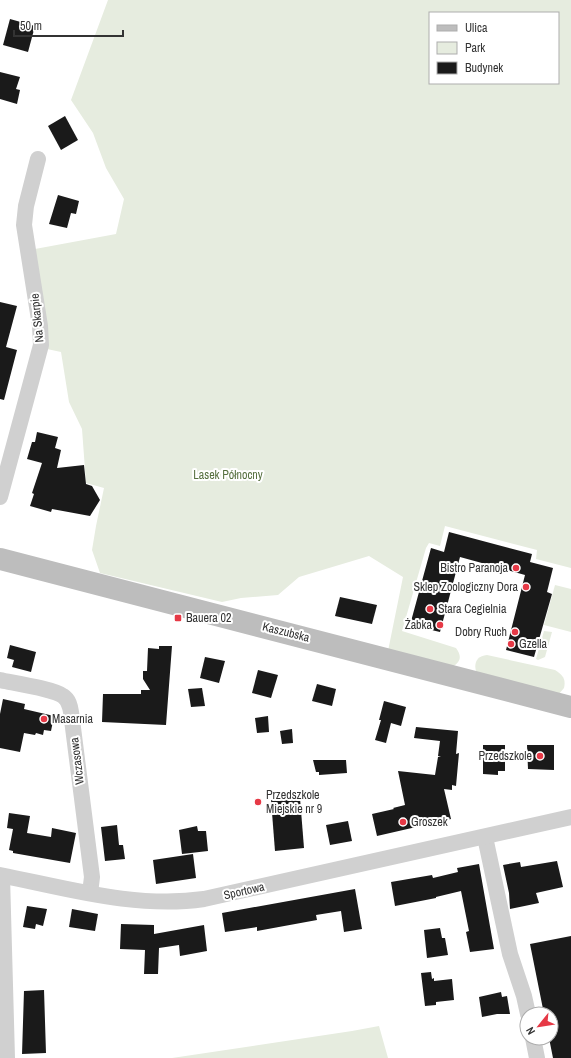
<svg xmlns="http://www.w3.org/2000/svg" width="571" height="1058" font-family="'Archivo Narrow',sans-serif">
  <style>
    .green { fill: #e6ecdf; fill-rule: evenodd }
    .building { fill: #1a1a1a }
    .lines { fill: none; stroke-linecap: round; stroke-linejoin: round }
    .street { stroke: #d0d0d0; stroke-width: 16 }
    .secondary { stroke: #bdbdbd; stroke-width: 22 }
    .poi-dot { fill: #e63946; stroke: #fff; stroke-width: 1.5 }
    .labels { text-anchor: middle; dominant-baseline: central; stroke-width: 4; stroke-linejoin: round; paint-order: stroke }
    .street-label { font-size: 12px; fill: #333; stroke: #fff }
    .park-label { font-size: 12px; fill: #56703f; stroke: #fff }
    .poi-label { font-size: 12px; fill: #333; stroke: #fff; text-anchor: start }
  </style>
  <rect width="100%" height="100%" fill="#fff"/>
  <g class="green">
    <path d="M108,0H571V568L536,559L537,550L445,526L440,546L429,543L426,548L402,631L456,648C462,656 461,662 452,667L388,651L403,577L369,556L299,577L278,595L241,598L222,602L100,573L92,550L96,526L104,488L86,483L82,429L69,402L61,352L47,349L35,249L116,234L124,199L106,168L93,133L71,100ZM430,13H558V83H430Z"/>
    <path d="M555,585L571,589V632L544,625Z"/>
    <path d="M544,631L552,632L545,657L538,660L536,659Z"/>
    <path d="M487,655L555,670C563,675 566,679 564,688L558,695L477,674C473,664 476,656 487,655Z"/>
    <path d="M379,1026L388,1058H172L352,1031Z"/>
  </g>
  <g class="building">
    <path d="M10,19L35,26L28,52L3,45Z"/>
    <path d="M0,72L20,77L16,89L20,90L17,104L0,99Z"/>
    <path d="M65,116L78,140L61,150L48,126Z"/>
    <path d="M58,195L79,201L76,214L71,213L67,228L49,224Z"/>
    <path d="M0,302L17,306L6,347L17,350L4,400L0,399Z"/>
    <path d="M37,432L58,437L55,448L61,450L57,468L84,465L86,484L92,486L100,500L90,516L52,509L51,512L30,506L34,494L32,493L42,463L27,459L32,442H35Z"/>
    <path d="M449,532L532,554L530,562L553,568L547,592L552,594L534,657L506,650L525,575L460,557L440,632L410,625L431,548L444,552Z"/>
    <path d="M340,597L377,605L372,624L335,616Z"/>
    <path d="M10,645L36,652L31,672L12,667L14,660L7,658Z"/>
    <path d="M159,646H172L166,725L102,722L103,694H141V690H150L143,679V671H147L148,648L159,649Z"/>
    <path d="M205,657L225,661L219,683L200,678Z"/>
    <path d="M258,670L278,675L271,698L252,693Z"/>
    <path d="M317,684L336,689L332,706L312,701Z"/>
    <path d="M202,688L205,706L191,707L188,689Z"/>
    <path d="M3,699L25,704L24,709L54,716L51,731L44,730L43,735L36,733L35,735L24,733L20,752L0,748V714Z"/>
    <path d="M384,701L406,707L401,726L391,723L386,743L375,740L381,720H379Z"/>
    <path d="M268,716L269,732L257,733L255,718Z"/>
    <path d="M416,727L458,731L456,754L459,753L456,786L452,785V790L444,789L451,819L377,836L372,814L394,809L393,808L405,805L398,771L435,775L438,757H441L438,756L440,741L414,738Z"/>
    <path d="M292,729L293,743L282,744L280,731Z"/>
    <path d="M483,745H505V771H498V775L483,774Z"/>
    <path d="M527,745H554V770L528,769Z"/>
    <path d="M313,760H346L347,773L319,775V772H316Z"/>
    <path d="M300,798L304,848L275,851L271,800Z"/>
    <path d="M9,813L30,816L27,833L51,837L52,828L76,833L70,863L13,853V851L9,850L13,829L7,828Z"/>
    <path d="M348,821L352,841L330,845L326,825Z"/>
    <path d="M117,825L119,845H123L125,859L105,861L101,827Z"/>
    <path d="M197,826L198,831H206L208,851L182,854L179,830Z"/>
    <path d="M193,854L196,878L156,884L153,860Z"/>
    <path d="M557,861L563,887L536,893L539,903L510,909L509,893L503,865L520,862L521,867Z"/>
    <path d="M479,864L494,949L470,952L466,932L469,931L461,891L436,897V898L395,906L391,882L432,875L433,878L458,872L457,868Z"/>
    <path d="M355,889L362,929L344,932L341,911L316,915L317,920L257,931V927L225,932L222,913Z"/>
    <path d="M27,906L47,909L43,926L36,924L35,929L23,927Z"/>
    <path d="M72,909L98,914L95,931L69,927Z"/>
    <path d="M121,924L154,925V934L204,925L207,951L180,956L179,945L159,948L158,974H144L145,950L120,949Z"/>
    <path d="M440,928L442,938H445L448,955L427,958L424,930Z"/>
    <path d="M571,936V1058H553L549,1038H551V1014H544L530,944Z"/>
    <path d="M431,972L432,979L434,978V981L452,979L454,1000L436,1002V1005L425,1006L421,973Z"/>
    <path d="M44,990L46,1053L22,1054L24,991Z"/>
    <path d="M501,992L502,997L507,996L510,1014H497L482,1017L479,997Z"/>
  </g>
  <g class="lines">
    <g class="street">
      <path d="M0,497L41,345L40,326L24,225L26,206L38,159"/>
      <path d="M0,680C14,683 54,689 63,696C69,700 70,706 71,712L92,877L90,893"/>
      <path d="M485,837L510,954L524,996L528,1014"/>
      <path d="M0,875C67,888 136,909 204,899L571,817"/>
      <path d="M2,876L7,1058"/>
      <path d="M533,1038L537,1058"/>
    </g>
    <path class="secondary" d="M0,559L571,707"/>
  </g>
  <g class="poi-dot">
    <circle cx="516" cy="568" r="4"/>
    <circle cx="526" cy="587" r="4"/>
    <circle cx="430" cy="609" r="4"/>
    <rect x="174" y="614" width="8" height="8" rx="2"/>
    <circle cx="440" cy="625" r="4"/>
    <circle cx="515" cy="632" r="4"/>
    <circle cx="511" cy="644" r="4"/>
    <circle cx="44" cy="719" r="4"/>
    <circle cx="540" cy="756" r="4"/>
    <circle cx="258" cy="802" r="4"/>
    <circle cx="403" cy="822" r="4"/>
  </g>
  <g class="labels">
    <g class="street-label">
      <text transform="translate(37 318) rotate(-96)">Na Skarpie</text>
      <text transform="translate(286 632) rotate(14)">Kaszubska</text>
      <text transform="translate(77 761) rotate(-97)">Wczasowa</text>
      <text transform="translate(244 891) rotate(-13)">Sportowa</text>
    </g>
    <g class="park-label">
      <text x="228" y="475">Lasek Północny</text>
    </g>
    <g class="poi-label">
      <text x="508" y="568" text-anchor="end">Bistro Paranoja</text>
      <text x="518" y="587" text-anchor="end">Sklep Zoologiczny Dora</text>
      <text x="438" y="609">Stara Cegielnia</text>
      <text x="186" y="618">Bauera 02</text>
      <text x="432" y="625" text-anchor="end">Żabka</text>
      <text x="507" y="632" text-anchor="end">Dobry Ruch</text>
      <text x="519" y="644">Gzella</text>
      <text x="52" y="719">Masarnia</text>
      <text x="532" y="756" text-anchor="end">Przedszkole</text>
      <text x="266" y="795">Przedszkole<tspan x="266" dy="14">Miejskie nr 9</tspan></text>
      <text x="411" y="822">Groszek</text>
    </g>
  </g>
  <rect x="429" y="12" width="130" height="72" fill="#ffffff" stroke="#adadad"/>
  <rect x="437" y="25" width="20" height="6" fill="#bdbdbd" stroke="#adadad"/>
  <text x="465" y="32" font-size="12" fill="#333333">Ulica</text>
  <rect x="437" y="42" width="20" height="12" fill="#e6ecdf" stroke="#adadad"/>
  <text x="465" y="52" font-size="12" fill="#333333">Park</text>
  <rect x="437" y="62" width="20" height="12" fill="#1a1a1a" stroke="#adadad"/>
  <text x="465" y="72" font-size="12" fill="#333333">Budynek</text>
  <g transform="translate(539 1026) rotate(240)"><circle r="19" fill="#ffffff" stroke="#adadad"/>
  <path d="M0-3L7 15L0 10L-7 15Z" fill="#e63946"/>
  <text y="-6" font-size="11" font-weight="bold" text-anchor="middle" fill="#333333">N</text>
  </g>
  <path d="M14 30v6h109v-6" fill="none" stroke="#333333" stroke-width="2"/>
  <text x="20" y="30" font-size="12" fill="#333333" stroke="#ffffff" stroke-width="3" paint-order="stroke">50 m</text>
</svg>
